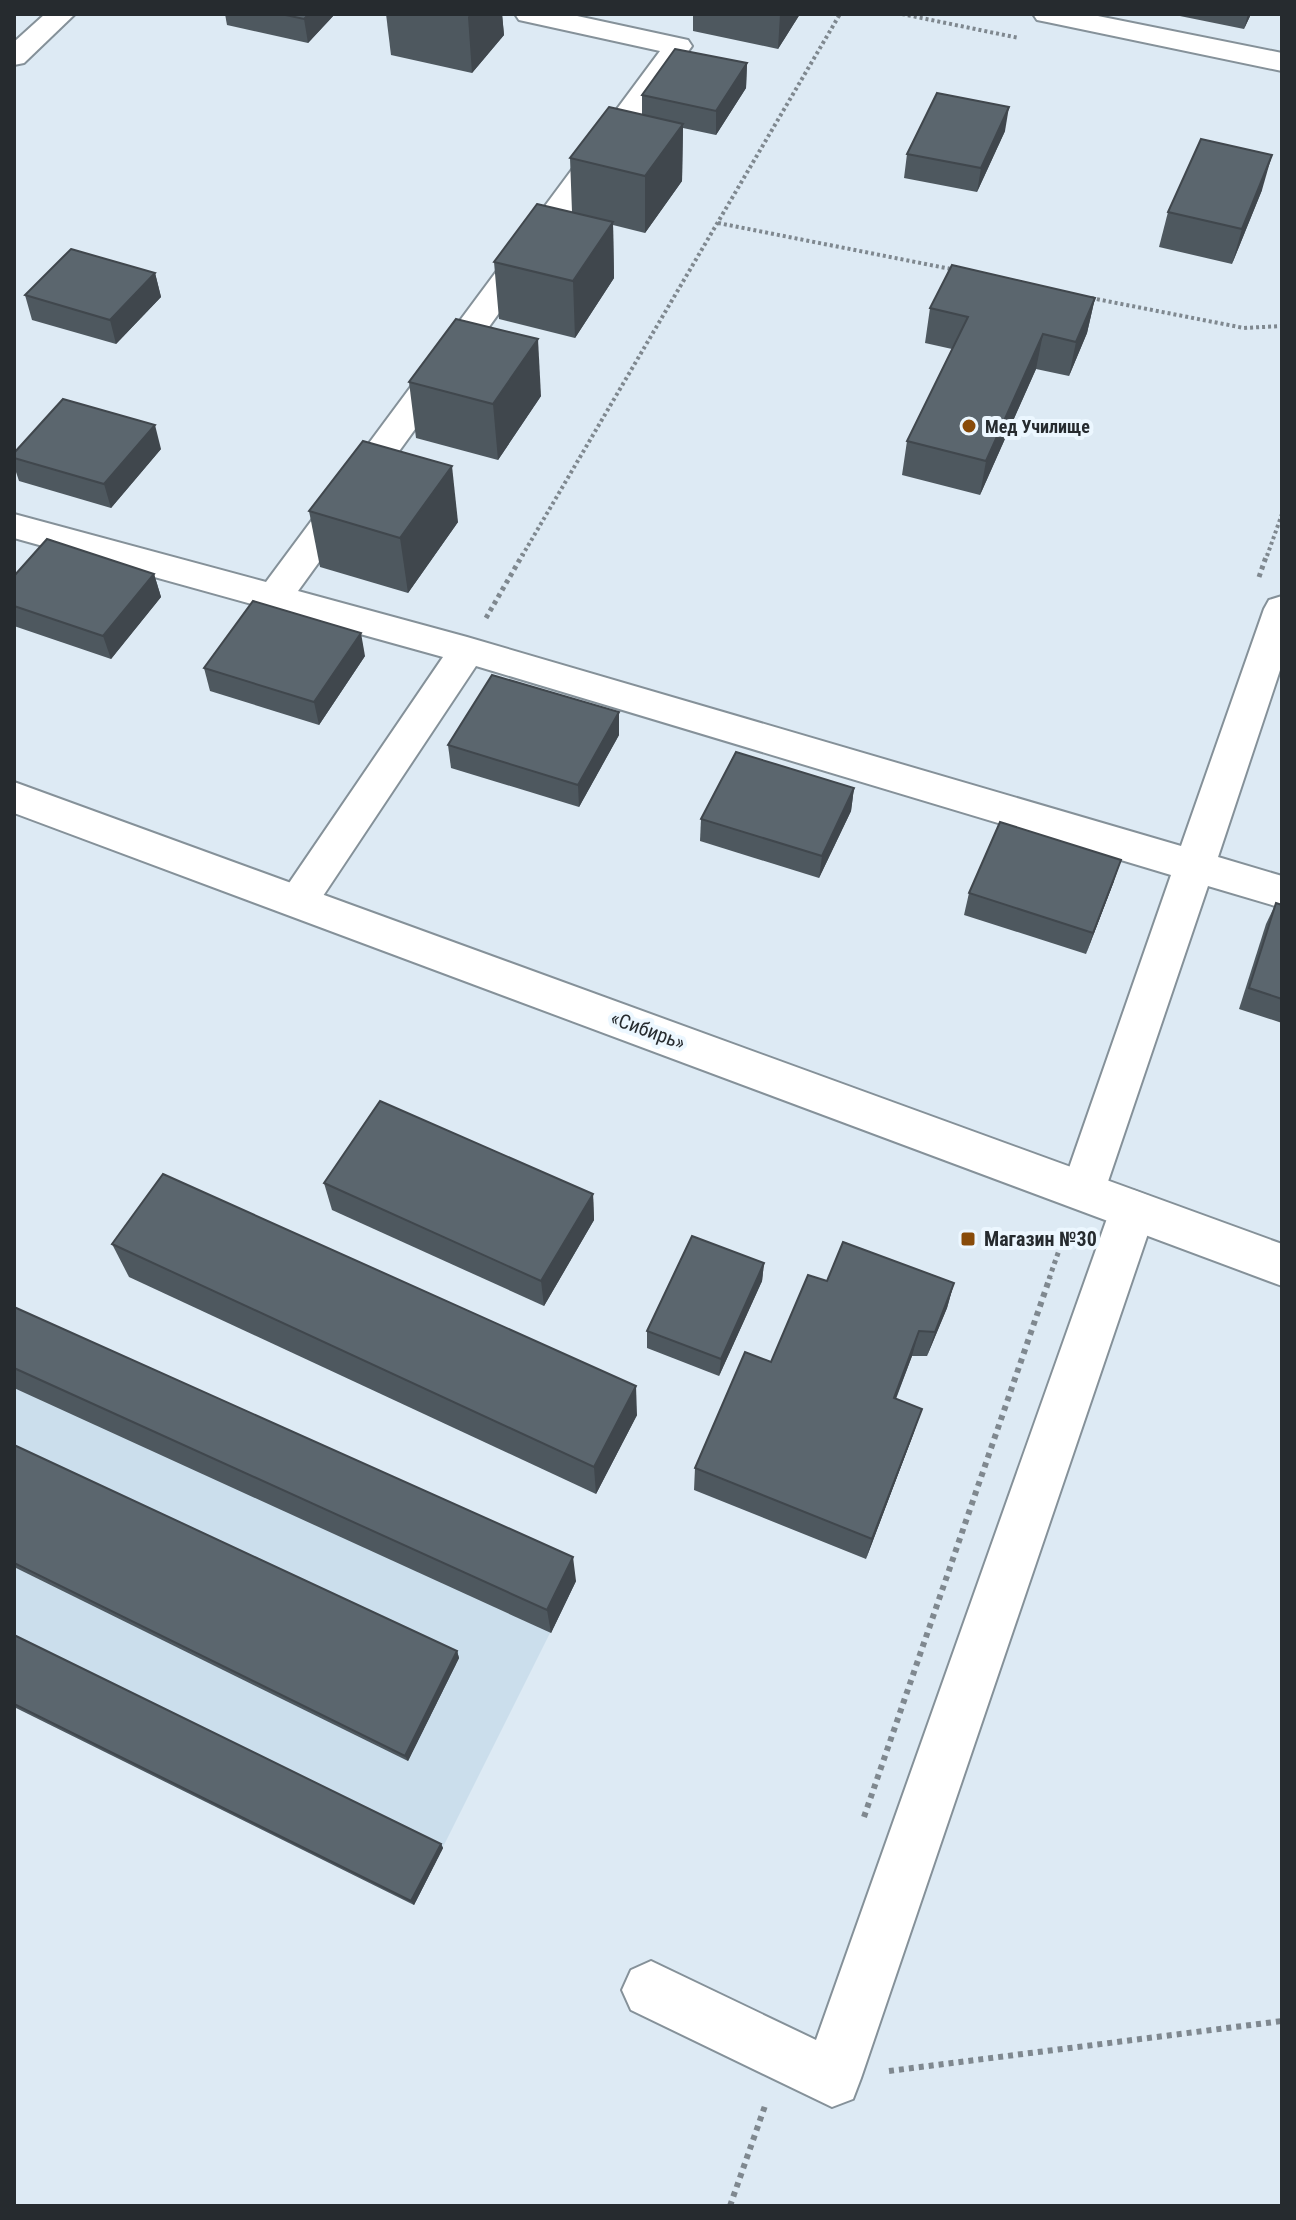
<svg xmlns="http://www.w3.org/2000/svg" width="1296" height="2220" font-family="'Roboto Condensed',sans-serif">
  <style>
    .built { fill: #cbdeec }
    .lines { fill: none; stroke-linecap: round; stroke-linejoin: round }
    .minor-casing { stroke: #859199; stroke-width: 4 }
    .major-casing { stroke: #859199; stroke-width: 4 }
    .path-far2 { stroke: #7f888f; stroke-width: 4; stroke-dasharray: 3 3; stroke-linecap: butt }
    .path-far1 { stroke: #7f888f; stroke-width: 5; stroke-dasharray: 4 4; stroke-linecap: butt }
    .path { stroke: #7f888f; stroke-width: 6; stroke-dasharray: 5 5; stroke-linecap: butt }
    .minor { fill: #fff; fill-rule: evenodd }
    .major { fill: #fff; fill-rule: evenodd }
    .wall { fill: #4e585f }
    .shaded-wall { fill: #40474d }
    .building { fill: #5b666e; stroke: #40474d; stroke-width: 2 }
    .poi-dot { fill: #884b0a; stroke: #ecf7ff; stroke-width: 3 }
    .labels { text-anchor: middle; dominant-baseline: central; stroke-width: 8; stroke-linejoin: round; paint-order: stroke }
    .far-poi-label { font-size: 18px; font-weight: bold; fill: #262b2f; stroke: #ecf7ff; text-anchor: start }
    .street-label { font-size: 20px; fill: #262b2f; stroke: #ecf7ff }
    .poi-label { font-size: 20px; font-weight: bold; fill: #262b2f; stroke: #ecf7ff; text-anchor: start }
  </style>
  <rect width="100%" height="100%" fill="#ddeaf4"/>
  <path class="built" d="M14,1329L576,1581L414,1905L14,1707Z"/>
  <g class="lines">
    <g class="minor-casing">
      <g id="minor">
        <path d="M45,14H75L24,63L14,65V42Z"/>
        <path d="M515,14H568L688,40L692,46L298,591L467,637L1181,846L1264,609L1269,600L1282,596V664L1218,857L1282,876V908L1208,886L1100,1205L1084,1211L1068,1205L1061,1191L1171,875L476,666L313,911L299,916L285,911L279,900L285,889L443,657L14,538V514L266,582L660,51L519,20Z"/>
        <path d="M1033,14H1088L1282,53V71L1047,22L1037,20Z"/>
        <path d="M1133,1190L1149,1196L1156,1210L861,2078L853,2099L832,2107L631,2010L622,1990L631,1970L651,1961L816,2040L1110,1210L1117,1196Z"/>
      </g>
    </g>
    <g class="major-casing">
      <path id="major" d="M14,782L1282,1244V1286L14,813Z"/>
    </g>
    <g class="path-far2">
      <path d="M902,14L1019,38"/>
      <path d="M718,223L956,270"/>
      <path d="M1091,298L1244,328L1282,326"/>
      <path d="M522,556L840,14"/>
      <path d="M1267,556L1282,514"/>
    </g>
    <g class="path-far1">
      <path d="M1259,577L1267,554"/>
      <path d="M486,618L523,554"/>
      <path d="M1049,1279L1065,1233"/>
    </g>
    <g class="path">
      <path d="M864,1817L1050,1277"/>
      <path d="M889,2071L1282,2021"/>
      <path d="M730,2206L766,2103"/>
    </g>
    <use href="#minor" class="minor"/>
    <use href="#major" class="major"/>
  </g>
  <g class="wall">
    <path d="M225,14H335L308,43L227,25Z"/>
    <path d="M386,14H502L504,35L472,73L391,55Z"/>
    <path d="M693,14H800L778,49L693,31Z"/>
    <path d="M1170,14H1251L1244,29Z"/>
    <path d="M747,63L746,88L716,135L683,128L682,181L645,233L613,225L614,278L575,338L499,319L494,262L572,212L570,158L642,114V95Z"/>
    <path d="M1005,131L977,192L904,178L907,154Z"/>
    <path d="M1262,190L1232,264L1159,247L1168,212Z"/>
    <path d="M155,273L161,297L116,344L32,320L25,295Z"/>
    <path d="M1095,298L1087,333L1069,376L1036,369L980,495L902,475L907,441L952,349L925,343L930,308Z"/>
    <path d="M409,382L541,396L498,460L416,438Z"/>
    <path d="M161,449L111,508L19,481L14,466V453Z"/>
    <path d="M309,511L458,522L408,593L320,567Z"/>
    <path d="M154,574L161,597L111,659L14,626V576Z"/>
    <path d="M365,656L319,725L210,691L204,668Z"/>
    <path d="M619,735L579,807L451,768L448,745Z"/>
    <path d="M854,788L851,811L819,878L700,841L701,819Z"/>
    <path d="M1114,881L1086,954L964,915L969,893Z"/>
    <path d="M1276,903L1282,905V1023L1239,1009L1266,924Z"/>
    <path d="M324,1183L593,1194L594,1220L544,1306L332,1210Z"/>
    <path d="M112,1244L637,1415L596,1494L129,1277Z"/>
    <path d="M764,1263L762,1281L719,1376L647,1348V1331Z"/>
    <path d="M827,1281L954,1283L947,1308L927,1356H912L896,1399L914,1432L866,1559L694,1490L695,1468L771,1362Z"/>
    <path d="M14,1307L576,1581L551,1633L14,1388Z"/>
    <path d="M14,1445L457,1651L459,1658L408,1761L14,1567Z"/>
    <path d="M14,1635L441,1844L443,1848L414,1905L14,1707Z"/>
  </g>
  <g class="shaded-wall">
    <path d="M309,14H335L308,43L304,19Z"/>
    <path d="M470,14H502L504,35L472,73L468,17Z"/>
    <path d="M780,14H800L778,49Z"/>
    <path d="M1248,14H1251L1244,29Z"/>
    <path d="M747,63L746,88L716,135V111Z"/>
    <path d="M1009,107L1005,131L977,192L981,168Z"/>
    <path d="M683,124L682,181L645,233V176Z"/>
    <path d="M1272,155L1262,190L1232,264L1242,229Z"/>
    <path d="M613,222L614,278L575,338L573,281Z"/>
    <path d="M155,273L161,297L116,344L110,320Z"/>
    <path d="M1095,298L1087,333L1069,376L1076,342Z"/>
    <path d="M1043,334L1036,369L980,495L986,461Z"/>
    <path d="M538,339L541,396L498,460L493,404Z"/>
    <path d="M155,425L161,449L111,508L104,484Z"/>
    <path d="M452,466L458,522L408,593L400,538Z"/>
    <path d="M154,574L161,597L111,659L103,636Z"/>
    <path d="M361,633L365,656L319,725L314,702Z"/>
    <path d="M619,712V735L579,807L578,785Z"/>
    <path d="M854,788L851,811L819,878L822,856Z"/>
    <path d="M1121,860L1114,881L1086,954L1093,933Z"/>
    <path d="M593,1194L594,1220L544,1306L541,1281Z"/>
    <path d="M764,1263L762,1281L719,1376L721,1359Z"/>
    <path d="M954,1283L947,1308L927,1356L935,1332Z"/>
    <path d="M919,1331L912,1356L887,1421L894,1398Z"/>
    <path d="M636,1386L637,1415L596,1494L594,1467Z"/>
    <path d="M922,1409L914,1432L866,1559L872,1539Z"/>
    <path d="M573,1557L576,1581L551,1633L547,1610Z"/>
    <path d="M457,1651L459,1658L408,1761L405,1756Z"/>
    <path d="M441,1844L443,1848L414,1905L411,1901Z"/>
  </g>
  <g class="building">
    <path d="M281,14H309L304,19Z"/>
    <path d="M675,49L747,63L716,111L642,95Z"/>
    <path d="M937,93L1009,107L981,168L907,154Z"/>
    <path d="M609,107L683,124L645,176L570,158Z"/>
    <path d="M1201,139L1272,155L1242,229L1168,212Z"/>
    <path d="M537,204L613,222L573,281L494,262Z"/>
    <path d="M71,249L155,273L110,320L25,295Z"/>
    <path d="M952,265L1095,298L1076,342L1043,334L986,461L907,441L968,317L930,308Z"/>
    <path d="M456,319L538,339L493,404L409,382Z"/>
    <path d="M63,399L155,425L104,484L14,458V453Z"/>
    <path d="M363,441L452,466L400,538L309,511Z"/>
    <path d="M47,539L154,574L103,636L14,606V576Z"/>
    <path d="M253,601L361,633L314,702L204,668Z"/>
    <path d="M492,675L619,712L578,785L448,745Z"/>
    <path d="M736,752L854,788L822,856L701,819Z"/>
    <path d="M1000,822L1121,860L1093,933L969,893Z"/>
    <path d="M1276,903L1282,905V999L1249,988Z"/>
    <path d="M380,1101L593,1194L541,1281L324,1183Z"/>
    <path d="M163,1174L636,1386L594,1467L112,1244Z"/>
    <path d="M692,1236L764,1263L721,1359L647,1331Z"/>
    <path d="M843,1242L954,1283L935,1332L919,1331L894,1398L922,1409L872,1539L695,1468L745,1352L771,1362L808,1275L827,1281Z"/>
    <path d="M14,1307L573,1557L547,1610L14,1368Z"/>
    <path d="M14,1445L457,1651L405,1756L14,1563Z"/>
    <path d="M14,1635L441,1844L411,1901L14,1704Z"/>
  </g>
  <g class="poi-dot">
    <circle cx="969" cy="426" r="8"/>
    <rect x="960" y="1231" width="16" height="16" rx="4"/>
  </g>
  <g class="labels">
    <g class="far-poi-label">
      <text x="985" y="426">Мед Училище</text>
    </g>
    <g class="street-label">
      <text transform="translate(648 1030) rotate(20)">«Сибирь»</text>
    </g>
    <g class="poi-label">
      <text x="984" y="1239">Магазин №30</text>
    </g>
  </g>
  <rect width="1296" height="2220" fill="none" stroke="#262b2f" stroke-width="32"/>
</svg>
